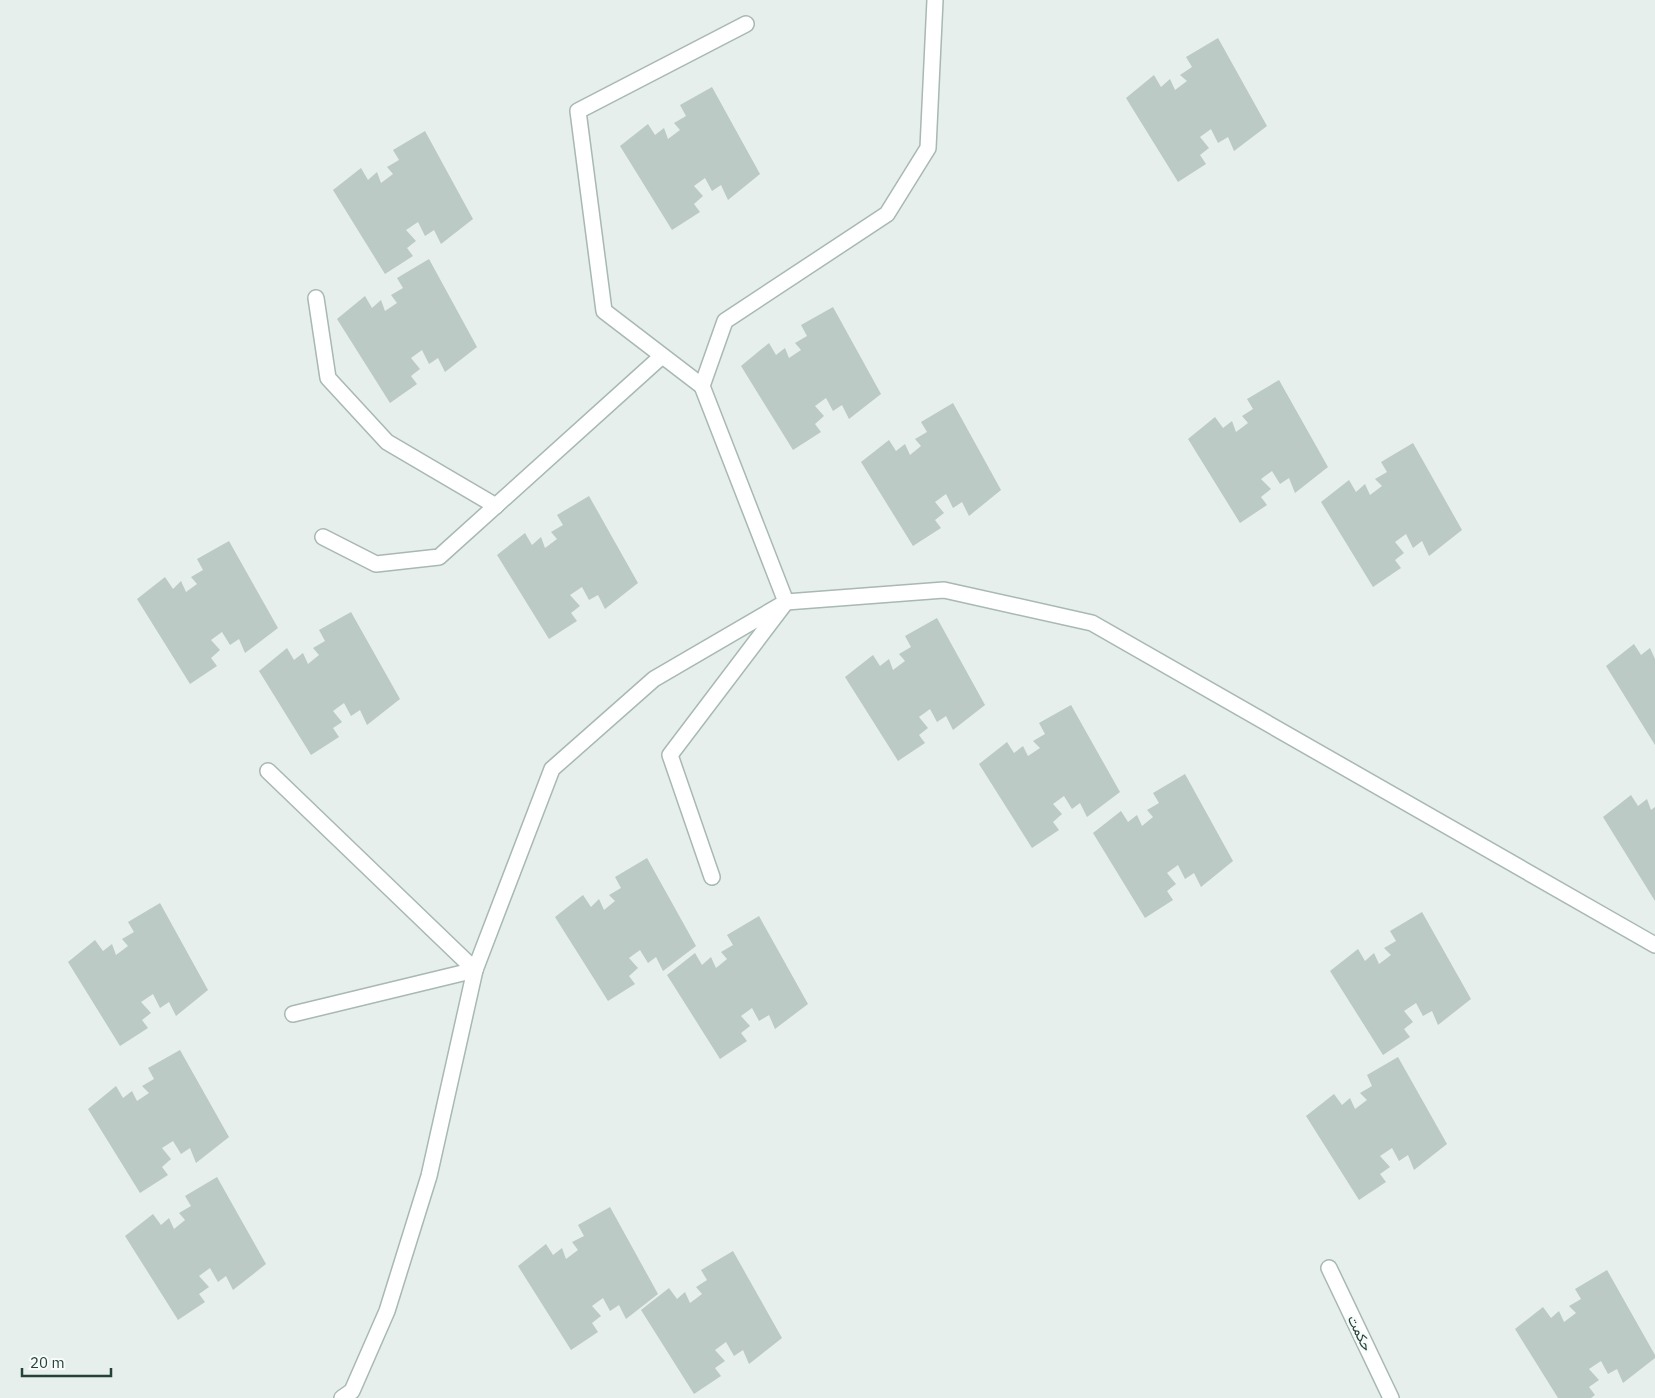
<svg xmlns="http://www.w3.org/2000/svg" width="1655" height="1398" font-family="'IBM Plex Sans',Vazirmatn,sans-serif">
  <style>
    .building { fill: #bbcac4 }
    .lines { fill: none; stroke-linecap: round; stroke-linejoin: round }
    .street-casing { stroke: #a8b8b2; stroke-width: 18 }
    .street { stroke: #fff; stroke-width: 15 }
    .labels { text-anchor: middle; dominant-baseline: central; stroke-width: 5; stroke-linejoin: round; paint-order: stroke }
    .street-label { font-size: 14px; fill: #24423a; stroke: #f7fbf9 }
  </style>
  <rect width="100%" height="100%" fill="#e6efeb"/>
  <g class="building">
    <path d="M1218,38L1267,126L1234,151L1228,137L1218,143L1211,129L1200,137L1209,148L1200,155L1206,164L1178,182L1126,98L1154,75L1161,87L1170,79L1175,90L1187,81L1180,75L1192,67L1186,57Z"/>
    <path d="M712,87L760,174L728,200L721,185L712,191L705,178L694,186L703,196L694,204L700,212L672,230L620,146L648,124L655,135L664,128L668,139L680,130L674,123L686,116L680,105Z"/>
    <path d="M425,131L473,219L441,244L434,230L425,236L418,222L406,230L416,241L407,248L413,256L385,274L333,190L361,168L368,180L377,172L381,183L393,174L387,167L399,160L393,150Z"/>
    <path d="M429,259L477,347L445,372L438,358L429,364L422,350L411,358L420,369L411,376L417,384L390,403L337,319L365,296L372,308L381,300L385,311L397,303L391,295L403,288L397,278Z"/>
    <path d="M833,307L881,394L849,419L842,405L833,411L826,398L815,406L824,416L815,424L821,432L793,450L741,366L769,343L776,355L785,348L789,358L801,350L795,343L807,336L801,325Z"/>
    <path d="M1279,380L1328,467L1295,493L1289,478L1280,484L1272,471L1261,479L1271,489L1261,497L1267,505L1240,523L1188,439L1215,417L1223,428L1232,421L1236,432L1248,423L1242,416L1253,409L1247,399Z"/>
    <path d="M953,403L1001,490L969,516L962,502L953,508L946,494L935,502L944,513L935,520L941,528L913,546L861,462L889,440L896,451L905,444L910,455L921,446L915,439L927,432L921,422Z"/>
    <path d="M1413,443L1462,530L1429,556L1422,541L1413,548L1406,534L1395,542L1404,553L1395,560L1401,568L1373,587L1321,502L1349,480L1356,492L1365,484L1370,495L1382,486L1375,479L1387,472L1381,462Z"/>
    <path d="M589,496L638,583L605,609L598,595L589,600L582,587L570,595L580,606L571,613L577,621L549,639L497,555L525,533L532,545L541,537L545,548L557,539L551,532L563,525L557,515Z"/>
    <path d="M229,541L278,628L245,653L239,639L230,645L222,632L211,640L220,650L211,658L217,666L190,684L137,599L165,577L173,589L181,581L186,592L197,584L191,577L203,570L197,559Z"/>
    <path d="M351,612L400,699L367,725L360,710L351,716L344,703L333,711L342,722L333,728L339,737L311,755L259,671L287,648L294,660L303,653L308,664L319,655L313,648L325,641L319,630Z"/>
    <path d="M937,618L985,705L953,730L946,716L937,722L930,709L919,717L928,728L919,735L925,743L898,761L845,677L873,655L880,666L889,659L893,670L905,661L899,654L911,647L905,636Z"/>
    <path d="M1634,644L1641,655L1650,648L1655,659V745L1606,666Z"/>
    <path d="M1071,705L1120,792L1087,817L1080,803L1072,809L1064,796L1053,804L1062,814L1053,822L1059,830L1032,848L979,764L1007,742L1014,753L1023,746L1028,756L1040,748L1033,741L1045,734L1039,723Z"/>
    <path d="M1185,774L1233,861L1201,887L1194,873L1185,879L1178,865L1167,873L1176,884L1167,891L1173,900L1145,918L1093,833L1121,811L1128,822L1137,815L1142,826L1153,817L1147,810L1159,803L1153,793Z"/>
    <path d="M1631,795L1638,806L1647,799L1651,810L1655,807V901L1603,817Z"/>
    <path d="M647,858L696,946L663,971L656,957L648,963L640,950L629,958L638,968L629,976L635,984L608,1001L555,917L583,895L591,907L599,899L604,910L615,901L609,895L621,888L615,877Z"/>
    <path d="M160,903L208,990L176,1016L169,1002L160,1008L153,994L141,1002L151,1013L142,1020L148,1028L120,1046L68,962L95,940L103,951L112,944L116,955L128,946L122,939L134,932L128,922Z"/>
    <path d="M1422,912L1471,999L1438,1025L1432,1011L1423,1016L1416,1003L1404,1011L1413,1022L1404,1029L1410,1037L1383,1055L1330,971L1358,949L1365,961L1374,953L1379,964L1391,955L1384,948L1396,941L1390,931Z"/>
    <path d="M759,916L808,1004L775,1029L769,1015L759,1021L752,1008L741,1016L750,1026L741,1033L747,1041L720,1059L667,975L695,953L702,965L711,957L716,968L727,959L721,952L733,945L727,935Z"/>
    <path d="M180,1050L229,1137L196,1163L190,1148L181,1154L173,1141L162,1148L171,1159L162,1167L168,1175L140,1193L88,1109L116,1086L123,1098L132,1091L137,1101L149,1093L142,1086L154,1079L148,1068Z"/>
    <path d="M1398,1057L1447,1144L1414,1170L1408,1155L1399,1161L1392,1148L1380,1156L1390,1167L1380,1174L1386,1182L1359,1200L1306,1116L1334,1094L1342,1105L1350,1098L1355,1109L1367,1100L1360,1093L1372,1086L1367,1075Z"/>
    <path d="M217,1177L266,1264L233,1290L226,1276L218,1282L210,1268L199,1276L209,1287L199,1294L205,1302L178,1320L125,1236L153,1214L161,1225L169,1218L174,1229L185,1220L179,1213L191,1206L185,1196Z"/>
    <path d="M610,1207L658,1294L626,1319L619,1305L610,1311L603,1298L592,1306L601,1316L592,1323L598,1332L571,1350L518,1266L546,1244L553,1255L562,1248L566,1259L578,1250L572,1242L584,1236L578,1225Z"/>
    <path d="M733,1251L782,1338L749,1364L743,1350L734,1356L726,1342L715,1350L725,1361L715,1368L721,1376L694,1394L641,1310L669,1288L677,1299L685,1292L690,1303L702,1294L696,1287L707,1280L701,1270Z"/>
    <path d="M1607,1270L1655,1355V1358L1623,1383L1617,1369L1608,1374L1601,1361L1589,1369L1599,1380L1589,1387L1595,1395L1591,1398H1558L1515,1329L1543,1307L1551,1318L1559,1311L1564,1322L1576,1313L1569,1306L1581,1299L1575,1289Z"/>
  </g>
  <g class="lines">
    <g class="street-casing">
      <g id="street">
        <path d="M316,298L328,378L387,442L496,506"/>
        <path d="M702,386L604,311L578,111L746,24"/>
        <path d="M323,537L376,564L439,557L662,356"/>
        <path d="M268,771L475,970"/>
        <path d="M712,877L670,755L786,602L944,590L1092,623L1655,945"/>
        <path d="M293,1014L475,970"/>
        <path d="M1329,1268L1391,1398"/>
        <path d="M342,1398L352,1391L387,1311L429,1176L475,970L552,769L654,679L786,602L702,386L725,321L887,214L928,148L935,0"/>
      </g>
    </g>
    <use href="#street" class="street"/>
  </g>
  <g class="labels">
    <g class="street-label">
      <text transform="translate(1360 1333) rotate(64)">حکمت</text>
    </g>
  </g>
  <path d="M22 1368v8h89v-8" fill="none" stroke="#24423a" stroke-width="2.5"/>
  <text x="30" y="1368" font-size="15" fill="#24423a" stroke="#f7fbf9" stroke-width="4" paint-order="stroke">20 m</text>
</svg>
